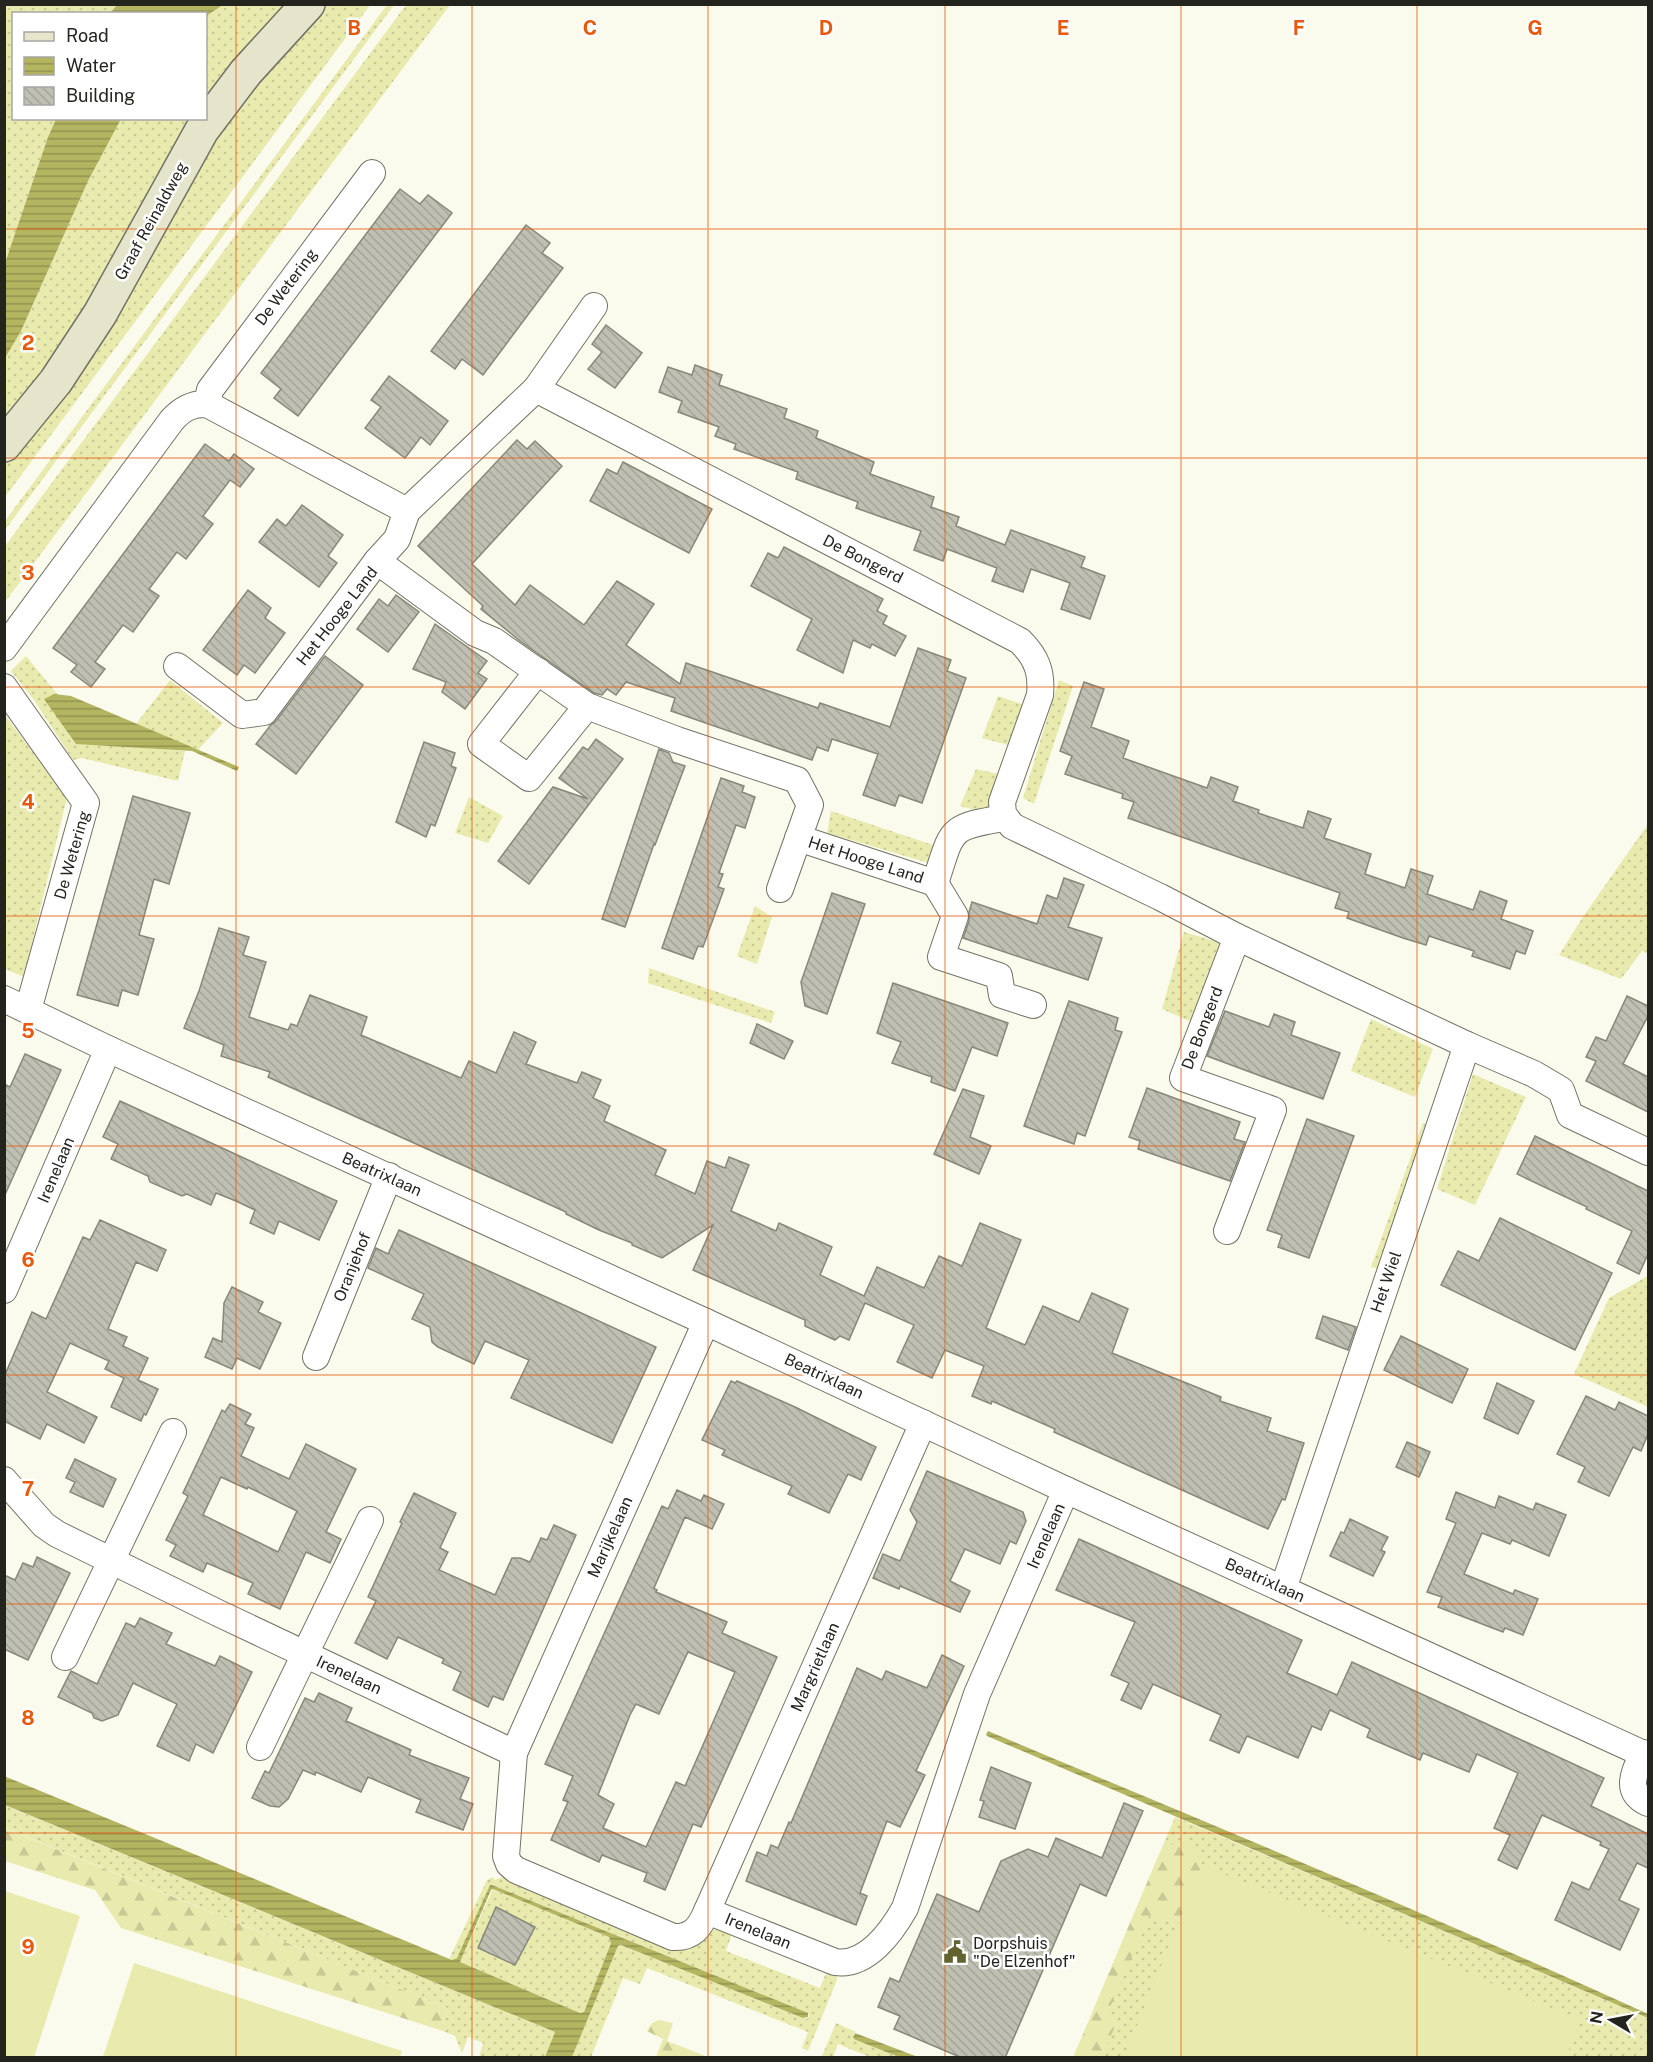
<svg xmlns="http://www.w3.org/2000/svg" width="1653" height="2062" font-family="'Public Sans',sans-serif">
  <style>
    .grass { fill: url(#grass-dots) }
    .forest { fill: url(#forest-firs) }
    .pitch { fill: #e9eaae }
    .water { fill: url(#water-rules); fill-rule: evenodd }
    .building { fill: url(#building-back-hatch); stroke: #87877a; stroke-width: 1.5; fill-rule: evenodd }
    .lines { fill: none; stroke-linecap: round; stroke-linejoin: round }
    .street-casing { stroke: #727366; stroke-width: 28 }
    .secondary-casing { stroke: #727366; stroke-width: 36 }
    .street { stroke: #fff; stroke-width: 26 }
    .secondary { stroke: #e5e5cb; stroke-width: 33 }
    .grid { fill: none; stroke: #e8590c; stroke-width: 1.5; stroke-opacity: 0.55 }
    .labels { text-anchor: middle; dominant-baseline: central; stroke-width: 5; stroke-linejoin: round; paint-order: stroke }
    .street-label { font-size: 16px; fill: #24241f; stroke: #fff }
    .poi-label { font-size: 16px; fill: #24241f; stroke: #fff; text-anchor: start }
    .grid-label { font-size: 20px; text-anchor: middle; font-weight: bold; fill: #e8590c; stroke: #fff; stroke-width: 5; stroke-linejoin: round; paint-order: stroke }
  </style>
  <defs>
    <pattern id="grass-dots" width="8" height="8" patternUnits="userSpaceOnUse" patternTransform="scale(1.5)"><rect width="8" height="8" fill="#e9eaae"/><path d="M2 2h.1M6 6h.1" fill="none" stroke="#c8c995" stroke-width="1.8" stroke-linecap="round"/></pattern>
    <pattern id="forest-firs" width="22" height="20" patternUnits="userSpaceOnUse" patternTransform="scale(1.5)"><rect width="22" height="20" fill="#e9eaae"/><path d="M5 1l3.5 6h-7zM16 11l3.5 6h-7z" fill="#c8c995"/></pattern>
    <pattern id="water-rules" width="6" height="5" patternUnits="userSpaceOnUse" patternTransform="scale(1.5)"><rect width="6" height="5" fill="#b4b560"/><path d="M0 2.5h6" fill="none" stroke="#92934f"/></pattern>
    <pattern id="building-back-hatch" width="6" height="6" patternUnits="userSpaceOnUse" patternTransform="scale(1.5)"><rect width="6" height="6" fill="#bfc0b2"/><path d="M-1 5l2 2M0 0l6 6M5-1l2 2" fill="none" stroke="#a4a599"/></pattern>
  </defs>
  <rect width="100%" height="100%" fill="#fbfbed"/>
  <g class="grass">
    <path d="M5,5H117L110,13L14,14V118L56,119L48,137L5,263Z"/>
    <path d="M223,5H290L213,89L206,100V16Z"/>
    <path d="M324,5H370L5,497V465L34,432L222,125Z"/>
    <path d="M387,5H394L5,530V521Z"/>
    <path d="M406,5H450L5,602V546Z"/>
    <path d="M121,119H194L80,322L5,425L4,358L21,331L88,181Z"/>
    <path d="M26,656L58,695L76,743L185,751L178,781L82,758L73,760L34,700L11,671Z"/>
    <path d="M170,680L223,723L198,750L136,724Z"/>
    <path d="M1059,680L1073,686L1034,804L1023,798Z"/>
    <path d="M998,696L1025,705L1008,745L982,738Z"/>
    <path d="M4,714L67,797L24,977L5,969Z"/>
    <path d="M976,769L1003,775L990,814L960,806Z"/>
    <path d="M469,797L503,816L488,843L455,833Z"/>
    <path d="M831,811L933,845L929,863L827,833Z"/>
    <path d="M1648,824V954L1642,951L1621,979L1559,955L1583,917Z"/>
    <path d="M755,906L772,917L757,964L737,956Z"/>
    <path d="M1184,932L1221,943L1194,1023L1162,1009Z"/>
    <path d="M649,968L775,1012L771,1023L648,983Z"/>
    <path d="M1371,1019L1433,1049L1415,1097L1351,1071Z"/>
    <path d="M1473,1074L1526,1097L1475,1205L1437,1189Z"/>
    <path d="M1423,1123L1430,1127L1380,1269L1371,1267Z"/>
    <path d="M1648,1276V1407L1574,1374L1609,1298Z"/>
    <path d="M4,1805L555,2032L545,2057H479L483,2043L468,2037L462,2053L455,2036L440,2030L447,2008L5,1828Z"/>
    <path d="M1175,1817L1648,2018V2057L1073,2058Z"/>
    <path d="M505,1876L629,1929L709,1931L720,1929L732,1934L726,1951L820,1988L826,1973L829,1972L836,1976L837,1980L808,2051L802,2048L808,2032L647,1968L640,1984L623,1978L591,2057H572L618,1946L621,1945L803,2018L807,2019L809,2016L808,2013L492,1885H490L457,1958L453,1960L449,1959L487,1880L493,1877L495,1880Z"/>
    <path d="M493,1889L609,1937L611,1943L584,2012L580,2013L460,1962Z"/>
    <path d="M836,2023L854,2031L855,2033L853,2034L856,2040L899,2057H870L838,2044L833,2057H823L822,2056Z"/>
  </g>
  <g class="forest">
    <path d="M4,1828L447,2008L440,2030L121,1928L95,1890L5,1861Z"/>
    <path d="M1179,1841L1193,1846L1202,1865L1181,1917L1164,1920L1149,1916L1108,2012L1115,2016V2026L1102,2057L1073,2058L1160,1852Z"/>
    <path d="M659,2020L673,2023L667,2041L708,2057H656L663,2039L647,2031L652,2023Z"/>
  </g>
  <g class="pitch">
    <path d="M1202,1865L1581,2020L1566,2057H1124Z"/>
    <path d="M5,1891L80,1916L34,2057H5Z"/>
    <path d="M134,1963L402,2051L400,2057H103Z"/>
  </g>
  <g class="water">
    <path d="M117,5V4L223,5L206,16V14L110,13Z"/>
    <path d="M56,119H121L88,181L21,331L5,358V263L48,137Z"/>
    <path d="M54,694L71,696L239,767L237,771L192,751L76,744L44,699Z"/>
    <path d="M988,1731C1208,1823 1429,1914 1646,2013L1648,2014V2018L987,1736L986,1734Z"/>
    <path d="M4,1776L452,1960L457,1958L490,1885H492L808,2013V2017L803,2018L621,1945L618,1946L572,2057H545L555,2032L5,1805ZM493,1889L609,1937L611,1943L584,2012L580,2013L460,1962L491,1890Z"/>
    <path d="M855,2033L918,2057H899L856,2040L853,2038Z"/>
  </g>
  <g class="building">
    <path d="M400,189L420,204L428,195L452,213L298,416L274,398L281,389L261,373Z"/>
    <path d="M526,225L550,243L542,253L563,268L483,375L462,359L455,369L431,351Z"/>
    <path d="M606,325L642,353L615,388L588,369L602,352L592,344Z"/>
    <path d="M695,365L722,375L719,385L787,409L784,418L818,431L816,438L874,462L870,474L934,497L931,507L959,517L956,526L1005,545L1011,530L1085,557L1081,567L1105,576L1090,619L1061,609L1070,583L1031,569L1023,592L992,581L997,568L947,549L943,561L914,550L921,531L856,508L858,502L796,479L798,472L734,449L736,444L715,436L719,427L678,412L682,401L659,392L668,367L692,375Z"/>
    <path d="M389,376L448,421L430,445L421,437L405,458L365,428L381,407L371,400Z"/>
    <path d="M517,440L527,449L535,441L562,466L472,564L515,605L530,585L584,625L617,581L654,604L626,645L680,684L686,663L818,708L820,703L890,727L918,648L951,660L947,671L966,678L922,803L899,795L895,806L863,795L878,754L832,739L828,751L817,747L812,760L671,711L675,698L626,682L616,695L607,689L602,695L594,693L520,641L481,609L483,606L418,546Z"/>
    <path d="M205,444L229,461L234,454L254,469L240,487L230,480L203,516L213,524L186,559L177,552L149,589L159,596L133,632L123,625L95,662L105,669L91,687L71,672L77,665L53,648Z"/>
    <path d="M623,462L712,509L689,553L590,501L607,469L617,474Z"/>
    <path d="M302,505L343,535L328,556L337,563L319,587L259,542L277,519L286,526Z"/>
    <path d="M784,547L883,599L877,611L887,616L883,624L906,636L895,656L872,644L870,648L853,640L843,673L797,650L812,619L751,586L768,553L778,558Z"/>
    <path d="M248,590L271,608L265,618L285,633L255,673L244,665L237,675L203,650Z"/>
    <path d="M396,595L419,612L388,652L357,629L379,599L388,606Z"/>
    <path d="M435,624L487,661L478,673L487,679L465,709L442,692L446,682L413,669Z"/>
    <path d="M325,656L363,685L296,774L256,744L270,726L276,721Z"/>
    <path d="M1084,682L1104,689L1091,727L1129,741L1123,758L1207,788L1211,777L1238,787L1233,801L1259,810L1258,813L1303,828L1308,811L1331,819L1324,838L1371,854L1365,874L1405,888L1411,869L1433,876L1427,894L1473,910L1480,891L1507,901L1501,919L1533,931L1525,954L1516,951L1510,969L1472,956L1474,951L1429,936L1426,945L1403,938L1347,918L1349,912L1335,908L1340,893L1128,818L1134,802L1122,798L1123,794L1065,774L1072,756L1060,751Z"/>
    <path d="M596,739L623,759L529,884L498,861L553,787L588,799L559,778L583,747L588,750Z"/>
    <path d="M424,742L455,753L451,766L456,768L435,826L431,824L426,837L396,822Z"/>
    <path d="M659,749L669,753L673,762L685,766L655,845L654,844L625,927L602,919Z"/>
    <path d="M721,778L744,786L742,792L755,797L745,828L736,825L719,873L723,874L718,887L724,889L703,947L698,946L693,959L662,948Z"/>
    <path d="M133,796L190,813L169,884L154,879L139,935L154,939L138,995L122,990L118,1006L77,995Z"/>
    <path d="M1064,878L1084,885L1068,927L1102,938L1088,980L963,938L969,921V912L972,902L1037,924L1047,895L1057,899Z"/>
    <path d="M832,893L865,904L827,1014L805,1006L801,982Z"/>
    <path d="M219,928L249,937L243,955L266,962L249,1017L288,1030L291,1024L297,1026L310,995L367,1017L361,1035L461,1078L469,1061L496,1073L514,1032L536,1042L526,1064L577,1083L582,1072L601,1080L593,1098L610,1106L604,1121L666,1150L655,1175L695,1194L707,1161L725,1168L729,1157L749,1165L731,1211L776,1231L779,1223L832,1247L820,1275L864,1296L877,1267L924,1288L939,1256L962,1266L980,1223L1021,1240L986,1328L1025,1345L1043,1306L1079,1322L1092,1293L1128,1309L1112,1353L1221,1397L1220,1401L1271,1418L1267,1431L1304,1443L1285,1500L1282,1499L1268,1529L1054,1432L1055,1429L992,1401L991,1404L972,1396L984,1366L945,1350L932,1378L897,1362L914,1325L865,1303L849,1340L840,1336L835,1340L805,1326V1320L693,1270L713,1225L662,1258L632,1245V1243L599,1230L566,1214V1212L498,1181L268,1077L270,1072L221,1056L224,1045L184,1028L199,991Z"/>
    <path d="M893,983L1008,1023L997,1056L972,1047L955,1091L931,1082L932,1077L892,1063L901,1042L877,1033Z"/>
    <path d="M1627,996L1648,1006V1016L1623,1064L1648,1077V1112L1586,1081L1596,1061L1586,1057L1596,1037L1606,1041Z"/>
    <path d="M1069,1001L1118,1018L1115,1030L1122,1032L1085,1136L1077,1133L1074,1144L1024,1126Z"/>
    <path d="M1225,1011L1269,1027L1274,1014L1295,1022L1291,1035L1340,1053L1323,1099L1207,1056Z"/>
    <path d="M757,1024L793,1041L784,1059L750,1043Z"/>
    <path d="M25,1054L61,1070L4,1197V1084L10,1087Z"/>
    <path d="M1147,1088L1240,1122L1234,1139L1245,1142L1230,1181L1138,1149L1140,1141L1129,1137Z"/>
    <path d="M963,1089L984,1096L970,1137L991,1146L979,1174L934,1154Z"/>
    <path d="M120,1101L337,1201L319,1240L279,1221L274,1234L250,1223L255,1210L236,1201L216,1193L211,1205L187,1194L182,1196L150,1182L148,1176L111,1159L118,1144L103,1137Z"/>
    <path d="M1307,1119L1354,1136L1309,1258L1278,1247L1282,1235L1267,1230Z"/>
    <path d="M1535,1136L1648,1191V1254L1639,1274L1617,1263L1632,1231L1586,1209L1587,1207L1517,1174Z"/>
    <path d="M1500,1218L1612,1273L1575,1350L1441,1285L1458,1251L1479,1261Z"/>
    <path d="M100,1220L166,1250L157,1271L136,1262L108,1329L127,1337L123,1346L148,1358L138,1380L158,1389L146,1415L144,1414L141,1421L111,1407L124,1378L105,1369L109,1361L70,1343L47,1392L97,1417L84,1443L47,1424L40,1439L4,1421V1377L32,1312L46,1319L83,1237L90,1240Z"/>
    <path d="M399,1230L656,1347L612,1443L511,1398L529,1360L485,1341L474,1364L438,1347L432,1342L430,1327L412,1319L424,1294L368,1268L376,1248L388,1254Z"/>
    <path d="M232,1287L263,1302L258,1312L281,1323L260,1369L237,1358L232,1369L205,1357L213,1338L222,1342L224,1303Z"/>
    <path d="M1323,1316L1356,1327L1348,1350L1316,1338Z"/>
    <path d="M1401,1336L1468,1369L1452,1403L1384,1370Z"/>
    <path d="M731,1381L735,1383L737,1381L795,1407L876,1447L861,1480L848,1474L829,1513L788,1494L792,1486L722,1455L725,1450L702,1440Z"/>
    <path d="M1497,1383L1534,1401L1518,1434L1484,1418Z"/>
    <path d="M1586,1396L1615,1410L1619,1402L1648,1416V1434L1641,1451L1633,1447L1609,1496L1578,1482L1585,1467L1557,1454Z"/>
    <path d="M230,1404L251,1414L245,1424L254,1428L241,1456L289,1479L306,1444L356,1469L326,1532L341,1539L330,1563L306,1552L280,1609L248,1594L253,1583L207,1563L203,1572L170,1556L176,1545L166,1540L188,1496L183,1493L222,1410L225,1412ZM221,1477L247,1489L248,1487L297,1511L278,1552L203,1515Z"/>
    <path d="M1407,1442L1430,1452L1419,1477L1396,1467Z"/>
    <path d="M75,1459L116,1479L103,1507L70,1492L75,1482L66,1478Z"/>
    <path d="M927,1471L1023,1512L1026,1521L1016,1544L1010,1541L1000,1564L965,1549L950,1581L970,1591L960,1612L900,1586L899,1589L873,1578L883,1554L900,1561L917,1522L910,1510Z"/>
    <path d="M677,1490L701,1501L704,1495L724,1504L712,1529L685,1517L654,1588L657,1590L656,1592L727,1622L722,1633L777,1657L701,1827L693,1824L665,1890L644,1881L647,1873L602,1855L599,1862L551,1840L568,1802L563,1800L573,1776L545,1764L662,1506L668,1509ZM688,1652L735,1672L685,1786L676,1782L646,1847L603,1828L614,1804L598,1795L630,1715L636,1704L659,1714Z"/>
    <path d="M1456,1492L1495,1508L1499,1496L1533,1510L1536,1503L1566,1515L1549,1556L1512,1540L1510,1544L1482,1533L1464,1574L1513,1594L1515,1590L1538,1599L1523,1635L1505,1628L1503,1632L1438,1607L1442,1597L1427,1592L1456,1523L1446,1519Z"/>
    <path d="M414,1493L456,1513L440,1548L448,1552L439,1570L495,1595L512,1558H520L530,1562L541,1538L547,1540L554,1525L576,1535L503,1700L493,1696L488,1707L453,1690L461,1672L442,1663L444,1659L398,1637L387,1659L355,1643L376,1601L368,1597L402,1523L400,1522Z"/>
    <path d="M1350,1519L1388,1537L1381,1550L1385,1552L1373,1576L1330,1556L1341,1532L1344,1533Z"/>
    <path d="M1079,1539L1302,1640L1287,1673L1337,1695L1352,1662L1604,1778L1591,1806L1648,1834V1868L1637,1863L1619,1900L1639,1909L1620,1950L1555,1920L1572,1882L1589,1890L1609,1849L1600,1845L1601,1842L1542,1815L1517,1869L1498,1860L1510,1835L1494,1828L1518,1773L1477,1754L1469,1772L1423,1753L1420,1760L1367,1737L1370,1729L1330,1710L1321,1730L1312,1726L1298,1758L1247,1736L1239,1753L1210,1740L1221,1715L1153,1684L1141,1709L1121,1700L1129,1683L1111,1675L1135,1622L1056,1590Z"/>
    <path d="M37,1557L70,1573L28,1660L4,1649V1575L15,1580L23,1563L33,1567Z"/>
    <path d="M140,1618L172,1633L166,1644L215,1666L220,1656L252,1672L213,1753L196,1744L189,1761L157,1746L177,1704L133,1683L118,1715L102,1721L94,1718L92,1713L58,1697L71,1671L97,1684L126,1623L135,1627Z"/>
    <path d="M942,1655L964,1666L916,1771L925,1775L900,1827L887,1821L860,1893L867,1896L856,1925L746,1881L757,1852L767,1856L771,1845L778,1848L789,1822L791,1823L857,1668L882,1680L886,1671L927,1688Z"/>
    <path d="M319,1693L352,1708L346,1721L411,1750L409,1755L469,1778L460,1799L473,1804L463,1830L416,1812L421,1800L368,1777L361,1792L316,1772L315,1775L303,1770L288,1799L279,1807L270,1806L252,1798L265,1771L269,1773L305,1698L314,1702Z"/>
    <path d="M991,1767L1031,1783L1015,1829L979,1817L984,1801L980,1800Z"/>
    <path d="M1124,1803L1143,1811L1106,1896L1080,1884L1005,2058H962L894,2029L900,2016L878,2007L890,1978L899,1982L937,1894L979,1912L1001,1861L1028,1849L1048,1857L1056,1838L1102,1858Z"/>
    <path d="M496,1907L535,1927L515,1965L478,1948Z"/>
  </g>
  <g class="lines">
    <g class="street-casing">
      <g id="street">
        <path d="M536,389L1020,641C1037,658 1042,672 1040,695L1002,802L1003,814L1012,826L1160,897L1237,937L1467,1045"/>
        <path d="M207,404L210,390L372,173"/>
        <path d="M377,561L397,539L407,511"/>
        <path d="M4,648L172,420C182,409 192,403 207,404L407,511L536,389L594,306"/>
        <path d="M177,666L242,715L264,712L377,561L475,633L494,641L587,706L677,740L797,780L810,805L780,889"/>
        <path d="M538,671L481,744L529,778L587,706"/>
        <path d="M4,687L86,803L28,1010"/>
        <path d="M798,838L935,883"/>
        <path d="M935,883L955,916L941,957L999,976L1002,995L1033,1005"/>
        <path d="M935,883C953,830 946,827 1005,818"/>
        <path d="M4,999L108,1049L706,1322L1066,1490L1648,1756"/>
        <path d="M1227,1231L1273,1110L1183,1078L1237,937"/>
        <path d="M4,1290L108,1049"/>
        <path d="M316,1357L389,1176"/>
        <path d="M4,1480L44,1525L57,1534L218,1613L514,1753L506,1856L509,1864L516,1870L673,1937C693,1938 700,1927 707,1911L835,1962C866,1967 891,1933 905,1908L977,1694L1066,1490"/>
        <path d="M1283,1589L1467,1045L1534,1074L1561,1090L1570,1115L1648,1152"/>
        <path d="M65,1657L173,1432"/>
        <path d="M260,1747L370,1520"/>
        <path d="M514,1753L706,1322"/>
        <path d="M1643,1753C1635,1772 1623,1791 1648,1803"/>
        <path d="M707,1911L923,1423"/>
      </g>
    </g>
    <g class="secondary-casing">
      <path id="secondary" d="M4,445L56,381L100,314L202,130L246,72L308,4"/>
    </g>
    <use href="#street" class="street"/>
    <use href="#secondary" class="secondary"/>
  </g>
  <path class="grid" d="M236,4V2058M472,4V2058M708,4V2058M945,4V2058M1181,4V2058M1417,4V2058M4,229H1648M4,458H1648M4,687H1648M4,916H1648M4,1146H1648M4,1375H1648M4,1604H1648M4,1833H1648"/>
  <defs>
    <g id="civic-bare" transform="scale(1.8)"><path d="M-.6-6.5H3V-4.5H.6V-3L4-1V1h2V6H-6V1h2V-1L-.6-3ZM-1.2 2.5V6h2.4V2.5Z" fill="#636330" stroke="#fff" stroke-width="2.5" paint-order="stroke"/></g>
  </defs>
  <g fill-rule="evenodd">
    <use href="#civic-bare" x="955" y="1952"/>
  </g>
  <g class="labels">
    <g class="street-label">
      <text transform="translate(151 221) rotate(-61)">Graaf Reinaldweg</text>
      <text transform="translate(286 287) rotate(-53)">De Wetering</text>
      <text transform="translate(863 559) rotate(27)">De Bongerd</text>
      <text transform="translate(337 616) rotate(-52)">Het Hooge Land</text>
      <text transform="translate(72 855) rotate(-74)">De Wetering</text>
      <text transform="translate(866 860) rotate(18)">Het Hooge Land</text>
      <text transform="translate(1202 1028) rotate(-69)">De Bongerd</text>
      <text transform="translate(56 1170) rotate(-67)">Irenelaan</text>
      <text transform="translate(382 1174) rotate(24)">Beatrixlaan</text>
      <text transform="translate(352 1267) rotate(-68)">Oranjehof</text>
      <text transform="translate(1386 1282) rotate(-71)">Het Wiel</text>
      <text transform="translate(824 1376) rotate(25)">Beatrixlaan</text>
      <text transform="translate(1046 1536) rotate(-66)">Irenelaan</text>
      <text transform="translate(610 1537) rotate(-66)">Marijkelaan</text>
      <text transform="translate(1265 1580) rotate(24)">Beatrixlaan</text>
      <text transform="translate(815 1667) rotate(-66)">Margrietlaan</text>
      <text transform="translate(349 1675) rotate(25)">Irenelaan</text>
      <text transform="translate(758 1931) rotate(22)">Irenelaan</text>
    </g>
    <g class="poi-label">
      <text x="973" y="1943">Dorpshuis<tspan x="973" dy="18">"De Elzenhof"</tspan></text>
    </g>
  </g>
  <g class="grid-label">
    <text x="354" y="35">B</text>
    <text x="590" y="35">C</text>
    <text x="826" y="35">D</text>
    <text x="1063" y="35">E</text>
    <text x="1299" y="35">F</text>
    <text x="1535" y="35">G</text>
    <text x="28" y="350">2</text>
    <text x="28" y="580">3</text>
    <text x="28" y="809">4</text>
    <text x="28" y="1038">5</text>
    <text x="28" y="1267">6</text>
    <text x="28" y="1496">7</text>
    <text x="28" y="1725">8</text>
    <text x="28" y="1954">9</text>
  </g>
  <rect width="1653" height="2062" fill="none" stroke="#24241f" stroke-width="12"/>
  <rect x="12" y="12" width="195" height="108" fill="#ffffff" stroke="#a7a7a5" stroke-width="1.5"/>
  <rect x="24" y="32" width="30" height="9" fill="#e5e5cb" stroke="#a7a7a5" stroke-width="1.5"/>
  <text x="66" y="42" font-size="18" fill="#24241f">Road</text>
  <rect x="24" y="57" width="30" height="18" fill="url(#water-rules)" stroke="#a7a7a5" stroke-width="1.5"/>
  <text x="66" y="72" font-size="18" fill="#24241f">Water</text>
  <rect x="24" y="87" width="30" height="18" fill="url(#building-back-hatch)" stroke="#a7a7a5" stroke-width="1.5"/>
  <text x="66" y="102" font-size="18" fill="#24241f">Building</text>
  <g transform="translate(1611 2020) rotate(280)" stroke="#ffffff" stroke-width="4.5" paint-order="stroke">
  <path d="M0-4.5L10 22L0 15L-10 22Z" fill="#24241f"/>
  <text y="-9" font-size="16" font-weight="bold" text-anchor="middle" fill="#24241f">N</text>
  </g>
</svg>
